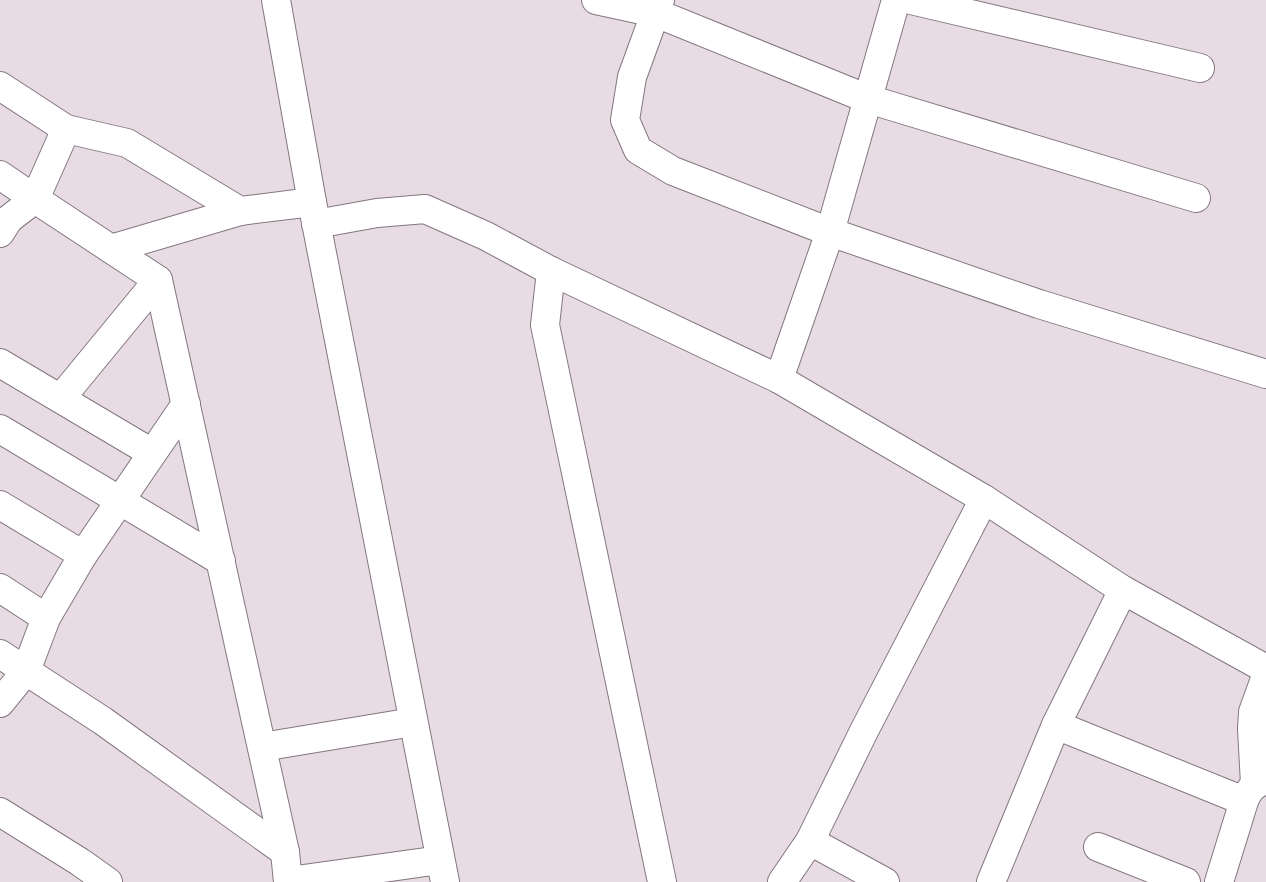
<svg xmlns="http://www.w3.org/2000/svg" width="1266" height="882" font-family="'Open Sans',sans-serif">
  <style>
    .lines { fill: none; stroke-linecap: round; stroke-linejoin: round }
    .minor-casing { stroke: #83777f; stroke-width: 30 }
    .minor { stroke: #fff; stroke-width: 28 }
  </style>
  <rect width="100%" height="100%" fill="#e9dbe4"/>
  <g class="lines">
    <g class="minor-casing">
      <g id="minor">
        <path d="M276,0L312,202L445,882"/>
        <path d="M596,0L656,13L868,99L1196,198"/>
        <path d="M660,0L632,77L625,120L638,150L673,171L830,232L1039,304L1266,374"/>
        <path d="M911,0L1200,68"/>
        <path d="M0,86L66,129L35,199L158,280L285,852L288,882"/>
        <path d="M66,129L127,143L240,211L312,202"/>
        <path d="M0,175L35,199L9,219L0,233"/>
        <path d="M316,224L377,213L425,209L486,236L551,271L779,379L984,499L1123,590L1266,669"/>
        <path d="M111,249L240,211"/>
        <path d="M551,271L545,325L662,882"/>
        <path d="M0,363L152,453"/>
        <path d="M779,379L830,232L896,0"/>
        <path d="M61,398L158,280"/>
        <path d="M0,429L221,561"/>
        <path d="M0,505L83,555"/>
        <path d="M0,588L46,618"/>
        <path d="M0,654L103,721L285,852"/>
        <path d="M0,703L26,671L46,618L83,555L186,404"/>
        <path d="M1056,725L1244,801"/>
        <path d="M262,747L413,722"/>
        <path d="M1255,784L1252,729L1253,712L1266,676"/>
        <path d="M0,812L80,862L108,882"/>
        <path d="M810,841L885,882"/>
        <path d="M1098,847L1186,882"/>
        <path d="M289,881L440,860"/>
        <path d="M782,882L810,841L864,731L984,499"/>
        <path d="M991,882L1056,725L1123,590"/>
        <path d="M1219,882L1244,801C1249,789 1254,784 1266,780"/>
      </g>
    </g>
    <use href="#minor" class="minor"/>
  </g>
</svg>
